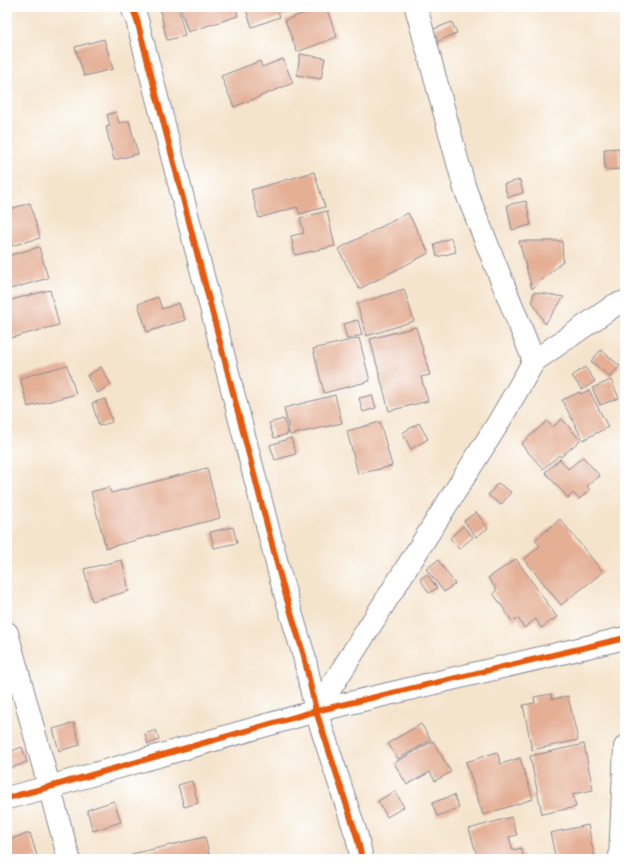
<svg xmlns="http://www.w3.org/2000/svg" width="632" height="866" font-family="'Sorts Mill Goudy',serif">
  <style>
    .building { fill: #e4af94 }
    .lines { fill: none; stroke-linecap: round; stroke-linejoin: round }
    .minor-casing { stroke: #888a95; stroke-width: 24 }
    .minor { stroke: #fff; stroke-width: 22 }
    .cycleway-casing { stroke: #fff; stroke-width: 8 }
    .cycleway { stroke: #e8590c; stroke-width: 6 }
  </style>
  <rect width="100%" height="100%" fill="#fff"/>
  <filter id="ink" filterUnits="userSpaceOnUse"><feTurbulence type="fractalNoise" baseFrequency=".025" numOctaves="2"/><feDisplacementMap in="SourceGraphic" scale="8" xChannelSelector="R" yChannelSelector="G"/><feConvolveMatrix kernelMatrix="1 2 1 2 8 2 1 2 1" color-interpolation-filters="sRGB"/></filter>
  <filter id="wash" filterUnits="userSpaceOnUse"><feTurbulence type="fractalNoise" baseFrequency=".012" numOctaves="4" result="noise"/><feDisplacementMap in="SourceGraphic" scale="16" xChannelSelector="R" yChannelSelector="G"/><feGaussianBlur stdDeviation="0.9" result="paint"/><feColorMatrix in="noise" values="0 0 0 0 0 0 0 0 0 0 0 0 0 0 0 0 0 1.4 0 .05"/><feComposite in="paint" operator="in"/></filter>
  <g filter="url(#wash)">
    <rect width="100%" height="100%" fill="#f5e4cc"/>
    <g id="blocks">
      <g class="building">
        <path d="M173,7H178L185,36L167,40L160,10Z"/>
        <path d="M180,7H236L238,16L188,32Z"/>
        <path d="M245,7H276L280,17L252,27Z"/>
        <path d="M278,7H295L280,12Z"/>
        <path d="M321,7H326L337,37L297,52L285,20Z"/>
        <path d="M452,22L457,33L436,42L431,30Z"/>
        <path d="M104,39L113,69L84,76L75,47Z"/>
        <path d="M300,54L325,58L321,79L297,75Z"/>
        <path d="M283,59L293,83L234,107L221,76L260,61L262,67Z"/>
        <path d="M116,112L119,123L129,121L138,154L114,160L106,127L110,126L107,115Z"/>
        <path d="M619,148L620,169L605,170L604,149Z"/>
        <path d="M314,172L325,207L300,214L297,207L259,218L251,190Z"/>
        <path d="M520,180L523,193L508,197L504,184Z"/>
        <path d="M526,201L531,225L512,230L507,205Z"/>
        <path d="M30,203L40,238L7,247V210Z"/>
        <path d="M327,211L335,246L295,255L291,236L304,233L300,218Z"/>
        <path d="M408,213L429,253L359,289L338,249Z"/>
        <path d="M451,238L456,252L437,257L434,244Z"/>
        <path d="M519,241H562L563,261L532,289Z"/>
        <path d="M39,247L48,278L7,290V256Z"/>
        <path d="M404,289L414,321L367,336L357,304Z"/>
        <path d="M50,290L59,325L7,339V301Z"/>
        <path d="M534,292L564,297L545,324L532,301Z"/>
        <path d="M158,297L162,309L179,303L185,320L147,332L138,304Z"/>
        <path d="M358,320L362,335L347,339L343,324Z"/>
        <path d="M416,327L430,375L421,377L428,401L389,411L370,339Z"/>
        <path d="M359,338L370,381L324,393L313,349Z"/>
        <path d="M601,350L620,366L610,377L591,361Z"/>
        <path d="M67,365L76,394L28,407L20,378Z"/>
        <path d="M101,367L111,385L97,393L87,376Z"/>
        <path d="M585,367L595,381L582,390L572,376Z"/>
        <path d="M611,380L619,398L600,405L592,388Z"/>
        <path d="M589,390L608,427L583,440L562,400L580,392L581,394Z"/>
        <path d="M335,395L342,423L290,435L284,408Z"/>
        <path d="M372,395L376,408L363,412L359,398Z"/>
        <path d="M105,399L112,422L99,426L92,403Z"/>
        <path d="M284,419L288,434L274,438L269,423Z"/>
        <path d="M562,419L580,440L561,457L559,455L543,469L521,444L547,421L553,427Z"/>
        <path d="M380,422L392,466L358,474L347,431Z"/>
        <path d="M419,423L428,439L411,449L402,433Z"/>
        <path d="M291,438L296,454L275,460L270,445Z"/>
        <path d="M583,457L600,476L587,486L590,490L579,499L573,493L568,498L545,472L560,459L568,469Z"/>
        <path d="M207,468L220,518L106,548L91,492L109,487L111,493Z"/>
        <path d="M498,483L511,492L501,505L488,495Z"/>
        <path d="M476,512L488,528L476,537L464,521Z"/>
        <path d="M560,519L603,572L561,605L524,559L540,546L535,540Z"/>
        <path d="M463,526L473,537L459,549L450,538Z"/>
        <path d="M233,527L237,543L214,548L210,532Z"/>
        <path d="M516,559L557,617L541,628L536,619L524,628L518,618L512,621L493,593L497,590L488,578Z"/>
        <path d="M122,560L129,591L92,601L84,569Z"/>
        <path d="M438,560L455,584L444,592L426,569Z"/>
        <path d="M427,574L437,588L429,593L420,579Z"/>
        <path d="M551,694L552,699L568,696L578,740L532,750L523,705L535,703L534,697Z"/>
        <path d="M74,723L80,745L59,751L53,729Z"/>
        <path d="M421,724L431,740L398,759L388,743Z"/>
        <path d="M156,730L159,740L148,744L145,734Z"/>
        <path d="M433,741L451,772L435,781L430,772L407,785L394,763Z"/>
        <path d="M584,744L593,790L573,794L576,807L542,814L530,756Z"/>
        <path d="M22,747L27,762L11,768L7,758V753Z"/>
        <path d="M497,752L501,764L520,758L533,799L483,815L466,762Z"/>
        <path d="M192,781L198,803L184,807L178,785Z"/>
        <path d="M395,791L404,807L387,817L378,801Z"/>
        <path d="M454,795L459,808L437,816L432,803Z"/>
        <path d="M114,801L121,822L93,831L87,810Z"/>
        <path d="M511,817L517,835L509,837L513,850L521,848L524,859H478L469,829Z"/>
        <path d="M588,825L595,859H556L550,833Z"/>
        <path d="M30,833L38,859H7V840Z"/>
        <path d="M205,837L210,859H133L132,854Z"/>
        <path d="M548,855L549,859H536L535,857Z"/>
      </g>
    </g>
  </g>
  <g filter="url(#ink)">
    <use href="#blocks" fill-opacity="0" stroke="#888a95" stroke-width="1"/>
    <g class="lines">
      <g class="minor-casing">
        <g id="minor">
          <path d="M132,7L137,20L282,583L304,656L316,711L357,837L362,859"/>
          <path d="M416,7L465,189L534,361"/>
          <path d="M7,633L69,859"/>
          <path d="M316,711L497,425L534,361L615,305L625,302"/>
          <path d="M7,798L49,787L316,711L625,638"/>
          <path d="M620,859L625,747"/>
        </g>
      </g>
      <use href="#minor" class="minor"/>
      <g class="cycleway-casing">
        <g id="cycleway">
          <path d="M132,7L137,20L282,583L304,656L316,711L357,837L362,859"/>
          <path d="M7,798L49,787L316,711L625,638"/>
        </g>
      </g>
      <use href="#cycleway" class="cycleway"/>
    </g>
  </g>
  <rect width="632" height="866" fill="none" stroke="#fff" stroke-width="24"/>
</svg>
